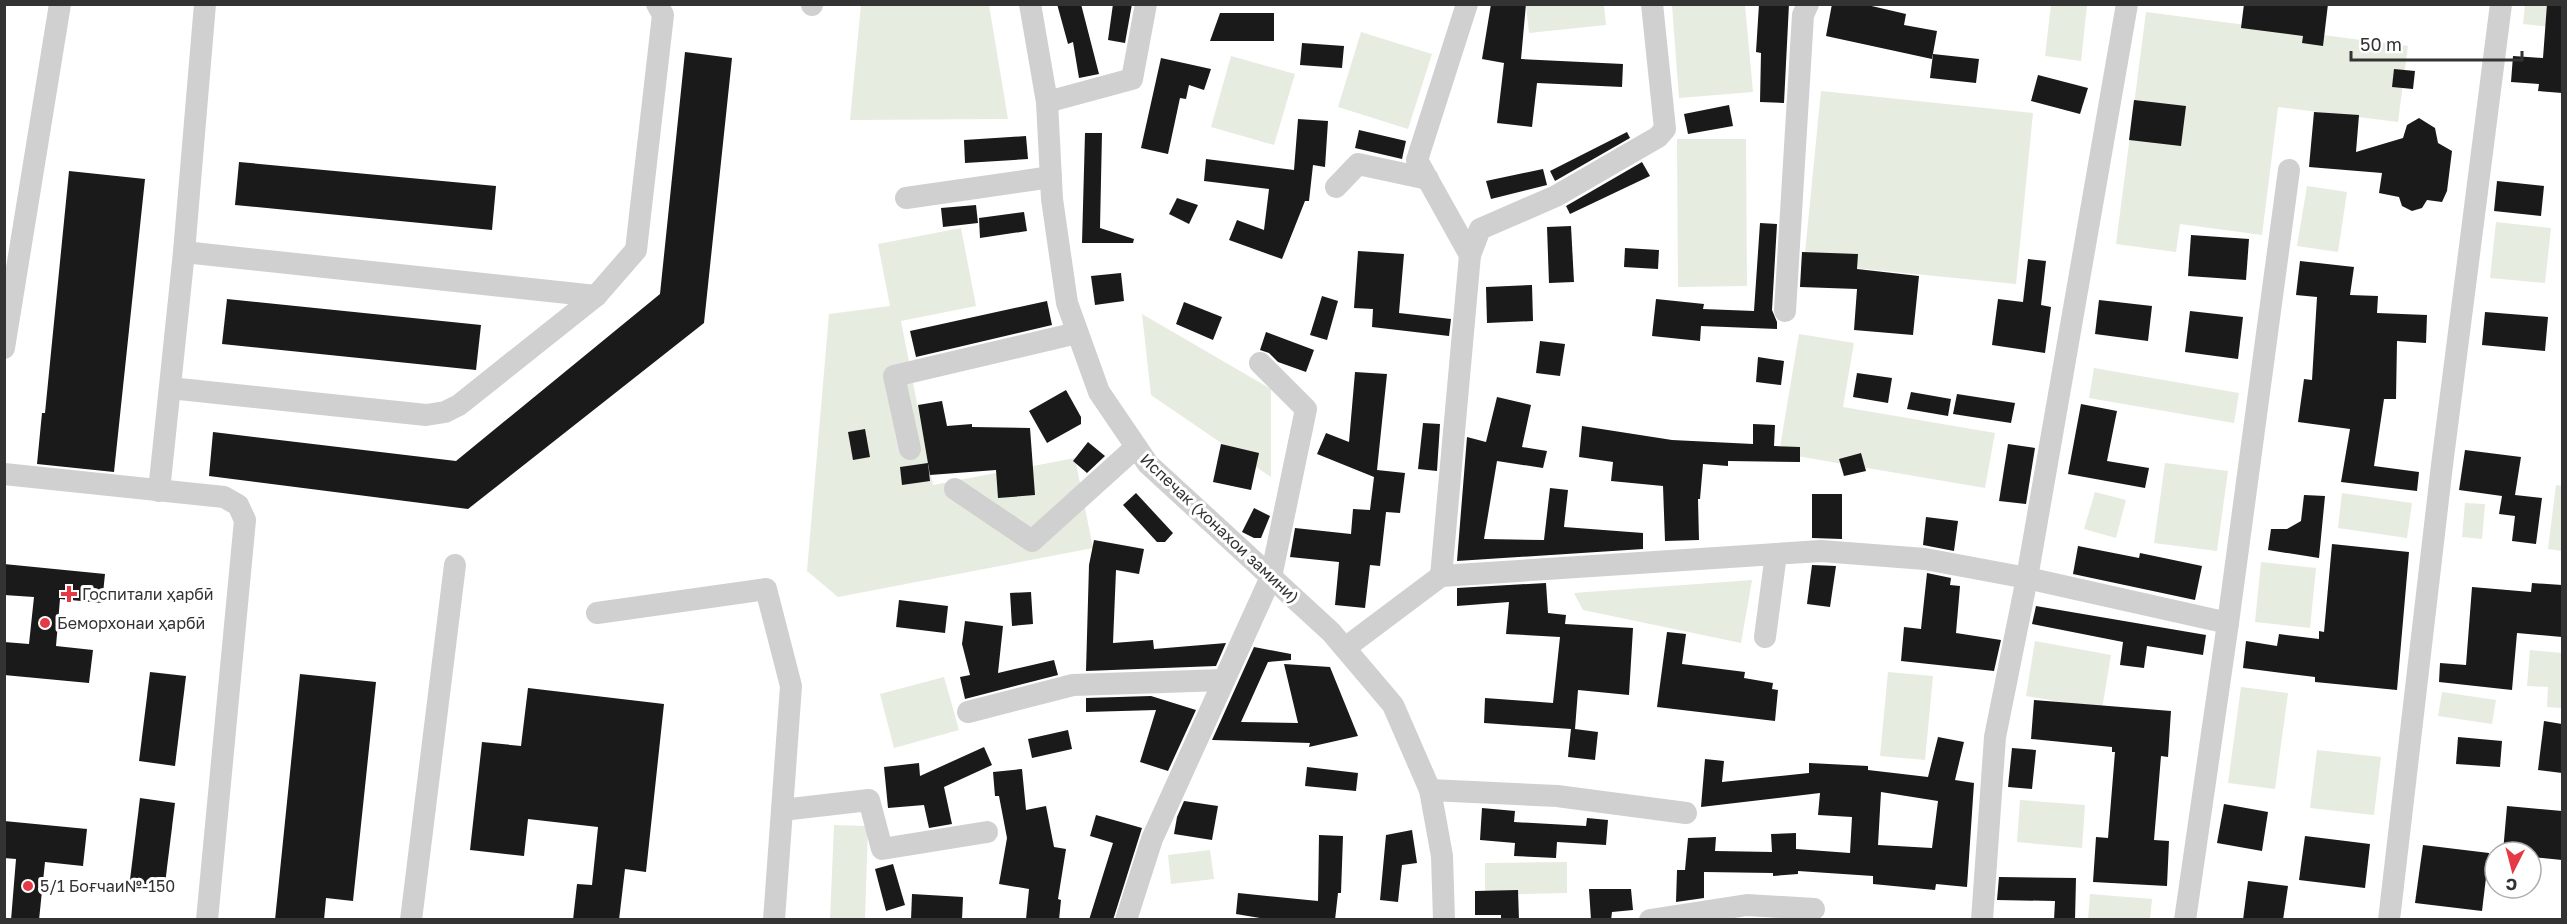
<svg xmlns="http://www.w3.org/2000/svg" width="2567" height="924" font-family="'Golos Text',sans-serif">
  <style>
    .green { fill: #e6ecdf }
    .building { fill: #1a1a1a; fill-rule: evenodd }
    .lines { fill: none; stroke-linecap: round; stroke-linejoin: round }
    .minor { stroke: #d0d0d0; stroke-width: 22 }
    .poi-dot { fill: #e63946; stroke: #fff; stroke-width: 2 }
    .labels { text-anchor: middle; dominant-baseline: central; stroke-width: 6; stroke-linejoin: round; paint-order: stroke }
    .street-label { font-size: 16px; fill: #333; stroke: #fff }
    .poi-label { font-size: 16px; fill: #333; stroke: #fff; text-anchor: start }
  </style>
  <rect width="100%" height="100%" fill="#fff"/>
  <g class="green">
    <path d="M861,5H989L1008,119L850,120Z"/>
    <path d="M1526,5H1604L1606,25L1529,33Z"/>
    <path d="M1672,5H1745L1753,92L1679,98Z"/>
    <path d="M2051,5H2087L2081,61L2045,56Z"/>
    <path d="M2525,5H2562V28L2523,24Z"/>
    <path d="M2146,12L2408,46L2398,122L2278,107L2262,235L2180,224L2176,252L2116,244Z"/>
    <path d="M1361,32L1432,54L1408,129L1338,107Z"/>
    <path d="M1231,56L1295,74L1274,145L1211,127Z"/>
    <path d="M1821,91L2033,113L2016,284L1804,263Z"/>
    <path d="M1677,139H1746L1747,286L1678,287Z"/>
    <path d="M2307,186L2347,192L2338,252L2297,246Z"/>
    <path d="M2496,222L2551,228L2545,283L2490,278Z"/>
    <path d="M961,228L976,306L901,321L933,485L1075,458L1093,548L838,597L807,571L829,314L890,306L878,244Z"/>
    <path d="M1142,314L1271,389V477L1151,395Z"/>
    <path d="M1799,334L1854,343L1843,407L1995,433L1985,488L1779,453Z"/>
    <path d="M2094,368L2239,393L2234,423L2089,398Z"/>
    <path d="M2165,463L2228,471L2217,551L2154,543Z"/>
    <path d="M2556,485L2562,486V551L2548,549Z"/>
    <path d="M2095,492L2126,500L2116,538L2084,529Z"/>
    <path d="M2342,493L2412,503L2407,538L2338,528Z"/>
    <path d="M2465,503L2485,504L2482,539L2462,537Z"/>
    <path d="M2261,562L2316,568L2310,628L2255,622Z"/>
    <path d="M1752,580L1741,643L1583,610L1574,593Z"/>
    <path d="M2035,641L2111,655L2102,709L2026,696Z"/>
    <path d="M2530,650L2562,653V708L2547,707L2548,687L2527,686Z"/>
    <path d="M1888,672L1933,676L1925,760L1880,756Z"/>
    <path d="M944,677L959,730L894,748L880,694Z"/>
    <path d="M2241,687L2288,693L2275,789L2228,783Z"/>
    <path d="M2442,692L2496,700L2492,724L2438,716Z"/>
    <path d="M2317,750L2381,757L2374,815L2310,808Z"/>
    <path d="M2020,800L2085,805L2082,848L2017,842Z"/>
    <path d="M834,825L868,826L865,919L830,920Z"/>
    <path d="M1210,850L1214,879L1171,884L1168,855Z"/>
    <path d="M1567,862V893L1485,895V863Z"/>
    <path d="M2090,894L2152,899L2150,919H2088Z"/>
  </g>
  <g class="building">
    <path d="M1057,4H1081L1099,74L1079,78L1073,42L1068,44Z"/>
    <path d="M1113,4H1132L1125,43L1108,40Z"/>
    <path d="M1491,4H1526L1521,59L1623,64L1622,87L1537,83L1532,127L1497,123L1504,63L1482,59Z"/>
    <path d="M1759,4H1789L1784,103L1760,102L1761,53L1756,52Z"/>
    <path d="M1832,4H1863L1906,14L1904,25L1937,31L1932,59L1826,36Z"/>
    <path d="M2244,4H2328L2323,46L2302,43L2303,36L2241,28Z"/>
    <path d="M2547,4H2562V93L2538,91L2539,84L2511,82L2513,56L2543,58Z"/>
    <path d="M1220,13H1274V41H1210Z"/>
    <path d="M1302,43L1344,46L1342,68L1300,65Z"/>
    <path d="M685,52L732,58L704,323L468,509L209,476L213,432L456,461L660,294Z"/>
    <path d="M1933,54L1979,59L1976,83L1930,78Z"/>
    <path d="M1161,58L1211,69L1204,90L1189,85L1186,99L1180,98L1168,154L1141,148Z"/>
    <path d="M2394,69L2415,71L2413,89L2392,87Z"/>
    <path d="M2038,75L2088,88L2080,114L2031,101Z"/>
    <path d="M2134,100L2186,106L2181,146L2129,140Z"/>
    <path d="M1729,105L1733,126L1688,134L1684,114Z"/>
    <path d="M2314,112L2359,115L2356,152L2403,138L2407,125L2419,118L2435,128L2438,143L2452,151L2447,191L2442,202L2427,200L2422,208L2412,211L2402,206L2399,197L2379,193L2382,173L2309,167Z"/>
    <path d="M1298,119L1328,121L1325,167L1313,165L1309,201H1305L1282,259L1229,240L1237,220L1264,230L1269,189L1204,181L1206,159L1294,170Z"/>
    <path d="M1359,130L1406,141L1402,159L1355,148Z"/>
    <path d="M1627,132L1630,138L1555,181L1550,171Z"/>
    <path d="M1085,133H1102L1100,228L1134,239L1133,243H1082Z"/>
    <path d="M1026,136L1028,159L965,163L964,140Z"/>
    <path d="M239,162L496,186L492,230L235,205Z"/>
    <path d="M1642,162L1650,176L1570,214L1566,206Z"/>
    <path d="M1543,169L1547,185L1491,199L1486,181Z"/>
    <path d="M69,171L145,179L114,472L37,464L42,413H45Z"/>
    <path d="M2497,181L2544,186L2541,216L2494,211Z"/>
    <path d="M1177,198L1198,205L1189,224L1169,214Z"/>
    <path d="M976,205L978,223L943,227L941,208Z"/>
    <path d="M1024,212L1027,231L980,238L979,218Z"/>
    <path d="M1760,223L1777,224L1772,310L1777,322V329L1701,326L1700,341L1652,336L1656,299L1704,304L1703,309L1754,311Z"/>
    <path d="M1571,226L1574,282L1549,283L1547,227Z"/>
    <path d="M2191,235L2249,239L2246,280L2188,276Z"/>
    <path d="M1625,248L1659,250L1658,269L1624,267Z"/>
    <path d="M1358,251L1404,254L1399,313L1451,319L1449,336L1372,327L1373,309L1354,308Z"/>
    <path d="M1802,252L1858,254L1857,269L1919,276L1913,335L1854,330L1857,289L1800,287Z"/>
    <path d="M2028,259L2046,261L2041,305L2051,307L2045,353L1992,345L1998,299L2023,302Z"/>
    <path d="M2300,261L2354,267L2350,295L2378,296L2377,313L2427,315L2426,343L2397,341L2396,399H2384L2374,466L2419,472L2417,491L2341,482L2350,429L2298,422L2304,379L2312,380L2317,297L2296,295Z"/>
    <path d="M1121,273L1124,301L1095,305L1091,276Z"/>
    <path d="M1532,285L1533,321L1487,323L1486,287Z"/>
    <path d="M1322,296L1338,301L1327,340L1310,335Z"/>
    <path d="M227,299L481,325L476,370L222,344Z"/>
    <path d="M2099,300L2152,306L2148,341L2095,334Z"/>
    <path d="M1047,301L1052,325L916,357L910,331Z"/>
    <path d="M1184,302L1222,317L1213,340L1176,324Z"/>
    <path d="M2190,311L2243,317L2238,359L2185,352Z"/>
    <path d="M2485,312L2548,317L2545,351L2482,345Z"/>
    <path d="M1266,332L1314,350L1306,372L1278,362L1269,353L1260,350Z"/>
    <path d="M1540,341L1565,344L1560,376L1536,373Z"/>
    <path d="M1758,357L1784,361L1781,385L1756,382Z"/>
    <path d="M1355,372L1387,374L1377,470L1405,473L1400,513L1386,512L1380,566L1370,565L1365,608L1335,605L1339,562L1290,557L1295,528L1351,534L1353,509L1370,510L1374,477L1317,454L1326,433L1349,442Z"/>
    <path d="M1857,373L1892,378L1888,403L1853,397Z"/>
    <path d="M1066,390L1081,417V424L1047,443L1029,411Z"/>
    <path d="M1911,392L1951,399L1948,416L1907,409Z"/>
    <path d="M1957,394L2015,403L2011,423L1953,414Z"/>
    <path d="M1497,397L1531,405L1522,447L1547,451L1543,468L1497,461L1484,539L1544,540L1550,488L1568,490L1564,527L1643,533V549L1457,561L1467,437L1486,442Z"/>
    <path d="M942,401L947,426L972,424V427L1030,428L1035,495L998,498L996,470L930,475L918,405Z"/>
    <path d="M2081,404L2117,411L2107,461L2149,468L2145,488L2068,474Z"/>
    <path d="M1423,423L1440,424L1437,471L1418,469Z"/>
    <path d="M1753,424L1775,425L1774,446L1800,447V462L1728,461V466L1703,464L1700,499H1698L1699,540L1665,541L1663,486L1611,481L1613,462L1579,457L1582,426L1672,440L1753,444Z"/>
    <path d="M865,429L870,457L853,460L848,432Z"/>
    <path d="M1088,442L1105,456L1087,473L1073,461Z"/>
    <path d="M1221,444L1259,453L1251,490L1213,482Z"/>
    <path d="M2008,444L2035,448L2026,504L1999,501Z"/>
    <path d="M2465,450L2521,457L2515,495L2542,498L2536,544L2512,541L2515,516L2499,514L2502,496L2459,490Z"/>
    <path d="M1861,453L1866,471L1844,476L1839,459Z"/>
    <path d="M928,463L930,481L902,485L900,467Z"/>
    <path d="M1136,493L1173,533L1165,542H1157L1123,505Z"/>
    <path d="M1812,494H1842V539L1812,538Z"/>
    <path d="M2304,495L2325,496L2319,558L2268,550L2271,529H2287L2301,521Z"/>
    <path d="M1254,508L1270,516L1261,538H1254L1242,532Z"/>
    <path d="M1926,517L1958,521L1954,551L1923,545Z"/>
    <path d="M1094,540L1144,549L1139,574L1116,570L1113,643L1153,640L1154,649L1226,643L1216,666L1086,671L1089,565Z"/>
    <path d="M2332,544L2409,552L2397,690L2315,682V677L2243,668L2246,641L2277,646L2279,634L2319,639V631L2324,632Z"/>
    <path d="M2078,546L2139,558L2140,553L2202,566L2195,600L2073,574Z"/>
    <path d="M4,564L105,574L102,603L60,599L56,646L93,650L89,683L4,675V642L29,644L34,597L4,595Z"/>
    <path d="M1812,565L1836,566L1830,607L1807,604Z"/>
    <path d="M1927,573L1951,578L1950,585L1960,586L1956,633L2001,640L1994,671L1901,661L1904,627L1921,629Z"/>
    <path d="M1546,583L1548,613L1566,615L1565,624L1633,628L1629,695L1578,690L1575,729L1598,732L1595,760L1568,757L1571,729L1484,723L1485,698L1553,703L1560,637L1506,634L1509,602L1457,606V588Z"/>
    <path d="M2532,583L2562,585V637L2517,633L2512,690L2439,682L2440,663L2466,665L2472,587L2531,592Z"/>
    <path d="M1031,592L1033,624L1012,626L1010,593Z"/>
    <path d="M899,600L948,606L945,633L896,627Z"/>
    <path d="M2036,606L2206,635L2203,655L2147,646L2144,668L2120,665L2123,642L2032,624Z"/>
    <path d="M965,621L1003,626L998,673L1054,660L1058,675L965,699L960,677L970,675L962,644Z"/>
    <path d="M1667,632L1686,634L1682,664L1745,672L1744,678L1773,683L1772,689L1778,690L1775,721L1657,707Z"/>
    <path d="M1254,647L1291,654V660L1268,662L1241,722L1298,723L1284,664L1330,667L1358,736L1309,747L1310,743L1212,740Z"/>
    <path d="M150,672L186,676L175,766L139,761Z"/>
    <path d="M300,674L376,682L353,901L326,898L324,920H275Z"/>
    <path d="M528,688L664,704L646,872L625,869L619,920H573L577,884L592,885L598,827L528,819L524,856L470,850L482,742L521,746Z"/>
    <path d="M1151,696L1196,710L1168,771L1140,762L1156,710L1086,712V698Z"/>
    <path d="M2034,700L2171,711L2168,757L2161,756L2154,840L2169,841L2167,886L2093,882L2096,837L2108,838L2115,752H2112V747L2031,739Z"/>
    <path d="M2544,721L2562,724V773L2538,770Z"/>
    <path d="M1068,730L1072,749L1032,758L1028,739Z"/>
    <path d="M1938,737L1964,742L1955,780L1974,783L1967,887L1936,884L1935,890L1873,884V876L1798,871V874L1773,876V873L1704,872V898L1676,902L1677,870H1685L1688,838L1716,837L1715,851L1772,852L1771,834L1796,833V849L1850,853L1852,817L1818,815L1820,793L1701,807L1705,759L1724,761L1722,782L1809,773V763L1868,766V770L1928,777ZM1881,792L1938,801L1932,848L1878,845Z"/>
    <path d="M2458,737L2502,741L2500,767L2456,764Z"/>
    <path d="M984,747L992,765L944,787L952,824L929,828L924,805L888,808L884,767L919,763L920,776Z"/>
    <path d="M2012,748L2036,750L2032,789L2008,787Z"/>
    <path d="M1307,767L1358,773L1356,791L1305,786Z"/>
    <path d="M1022,769L1026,810L1046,806L1054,847L1066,849L1058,899L1061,900L1059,920L1026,919L1029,889L999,884L1007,838L999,796H995L993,772Z"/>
    <path d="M140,798L175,803L164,892L129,888Z"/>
    <path d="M1184,801L1218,806L1212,840L1174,834L1177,817Z"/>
    <path d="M2224,804L2268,812L2262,851L2217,843Z"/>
    <path d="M2507,806L2562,811V860L2531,857V852H2503Z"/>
    <path d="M1482,808L1515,811L1514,822L1586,826L1587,818L1608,820L1606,845L1557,842L1556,858L1514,856L1515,843L1480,840Z"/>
    <path d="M1096,815L1142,828L1113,920H1089L1113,843L1090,836Z"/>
    <path d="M4,821L87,829L83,866L45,862L39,920H11L16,859L4,858Z"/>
    <path d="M1412,830L1417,863L1402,865L1398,902L1380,900L1386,835Z"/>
    <path d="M1319,835L1343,836L1341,893H1338L1335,920H1272L1236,914L1238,893L1318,901Z"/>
    <path d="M2305,836L2370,844L2365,888L2299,880Z"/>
    <path d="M2423,845L2489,853L2482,911L2415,903Z"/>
    <path d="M893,864L905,905L886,911L875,869Z"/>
    <path d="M1999,877L2076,878L2075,920H2054L2055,901L1997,900Z"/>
    <path d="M2248,881L2288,886L2283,920H2243Z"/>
    <path d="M1589,889H1631L1633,910L1612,912L1611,920H1591Z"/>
    <path d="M1518,890L1519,920H1501V915H1475V891Z"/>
    <path d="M912,894L963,897L962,920H911Z"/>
  </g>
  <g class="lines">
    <g class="minor">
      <path d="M1030,4L1047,102L1052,199L1067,303L1099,392L1148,464L1331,632L1393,705L1430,790L1442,856L1444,920"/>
      <path d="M1467,4L1417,160L1470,255"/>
      <path d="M812,5V4"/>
      <path d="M1047,102L1132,79L1146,4"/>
      <path d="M1336,187L1358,164L1428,179"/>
      <path d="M906,198L1051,177"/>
      <path d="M184,252L596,296"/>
      <path d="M1785,311L1803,15L1808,4"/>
      <path d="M4,348L60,4"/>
      <path d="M170,388L426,415L445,412L459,405L596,296L636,250L663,15L657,4"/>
      <path d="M910,449L894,376L1077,333"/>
      <path d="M4,474L224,497L238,505L245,520L207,920"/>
      <path d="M955,489L1032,541L1136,447"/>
      <path d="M159,491L184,252L205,4"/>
      <path d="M1441,576L1470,255L1480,229L1556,196L1658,137L1665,129L1652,4"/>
      <path d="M597,613L766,589L791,686L774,920"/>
      <path d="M1765,637L1776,554"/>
      <path d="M1345,648L1441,576L1821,551L1925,559L2027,578L2228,623"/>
      <path d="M968,712L1073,685L1224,680"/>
      <path d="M1430,790L1557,796L1686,813"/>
      <path d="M782,810L869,800L882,849L987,832"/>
      <path d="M411,920L455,565"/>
      <path d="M1126,920L1152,839L1271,577L1306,409L1260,363"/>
      <path d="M1650,920L1747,905L1814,909"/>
      <path d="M1982,920L1995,737L2027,578L2127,4"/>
      <path d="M2185,920L2228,623L2289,170"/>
      <path d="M2389,920L2442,465L2501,4"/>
    </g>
  </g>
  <g class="poi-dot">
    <path d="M66 585h6v6h6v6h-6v6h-6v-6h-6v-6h6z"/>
    <circle cx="45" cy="623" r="6"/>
    <circle cx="28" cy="886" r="6"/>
  </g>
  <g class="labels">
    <g class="street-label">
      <text transform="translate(1220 528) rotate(43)">Испечак (хонахои замини)</text>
    </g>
    <g class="poi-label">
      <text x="82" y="594">Госпитали ҳарбӣ</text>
      <text x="57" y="623">Беморхонаи ҳарбӣ</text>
      <text x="40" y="886">5/1 Боғчаи№-150</text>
    </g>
  </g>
  <rect width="2567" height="924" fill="none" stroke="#333333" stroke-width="12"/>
  <g transform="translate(2513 870) rotate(186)"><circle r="28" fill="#ffffff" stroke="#adadad" stroke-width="1.5"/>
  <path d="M0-4.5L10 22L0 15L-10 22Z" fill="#e63946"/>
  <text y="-9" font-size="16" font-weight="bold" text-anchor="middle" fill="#333333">С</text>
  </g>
  <path d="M2351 51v9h171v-9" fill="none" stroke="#333333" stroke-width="3"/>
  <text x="2360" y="51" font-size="18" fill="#333333" stroke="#ffffff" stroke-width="4.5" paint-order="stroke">50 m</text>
</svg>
